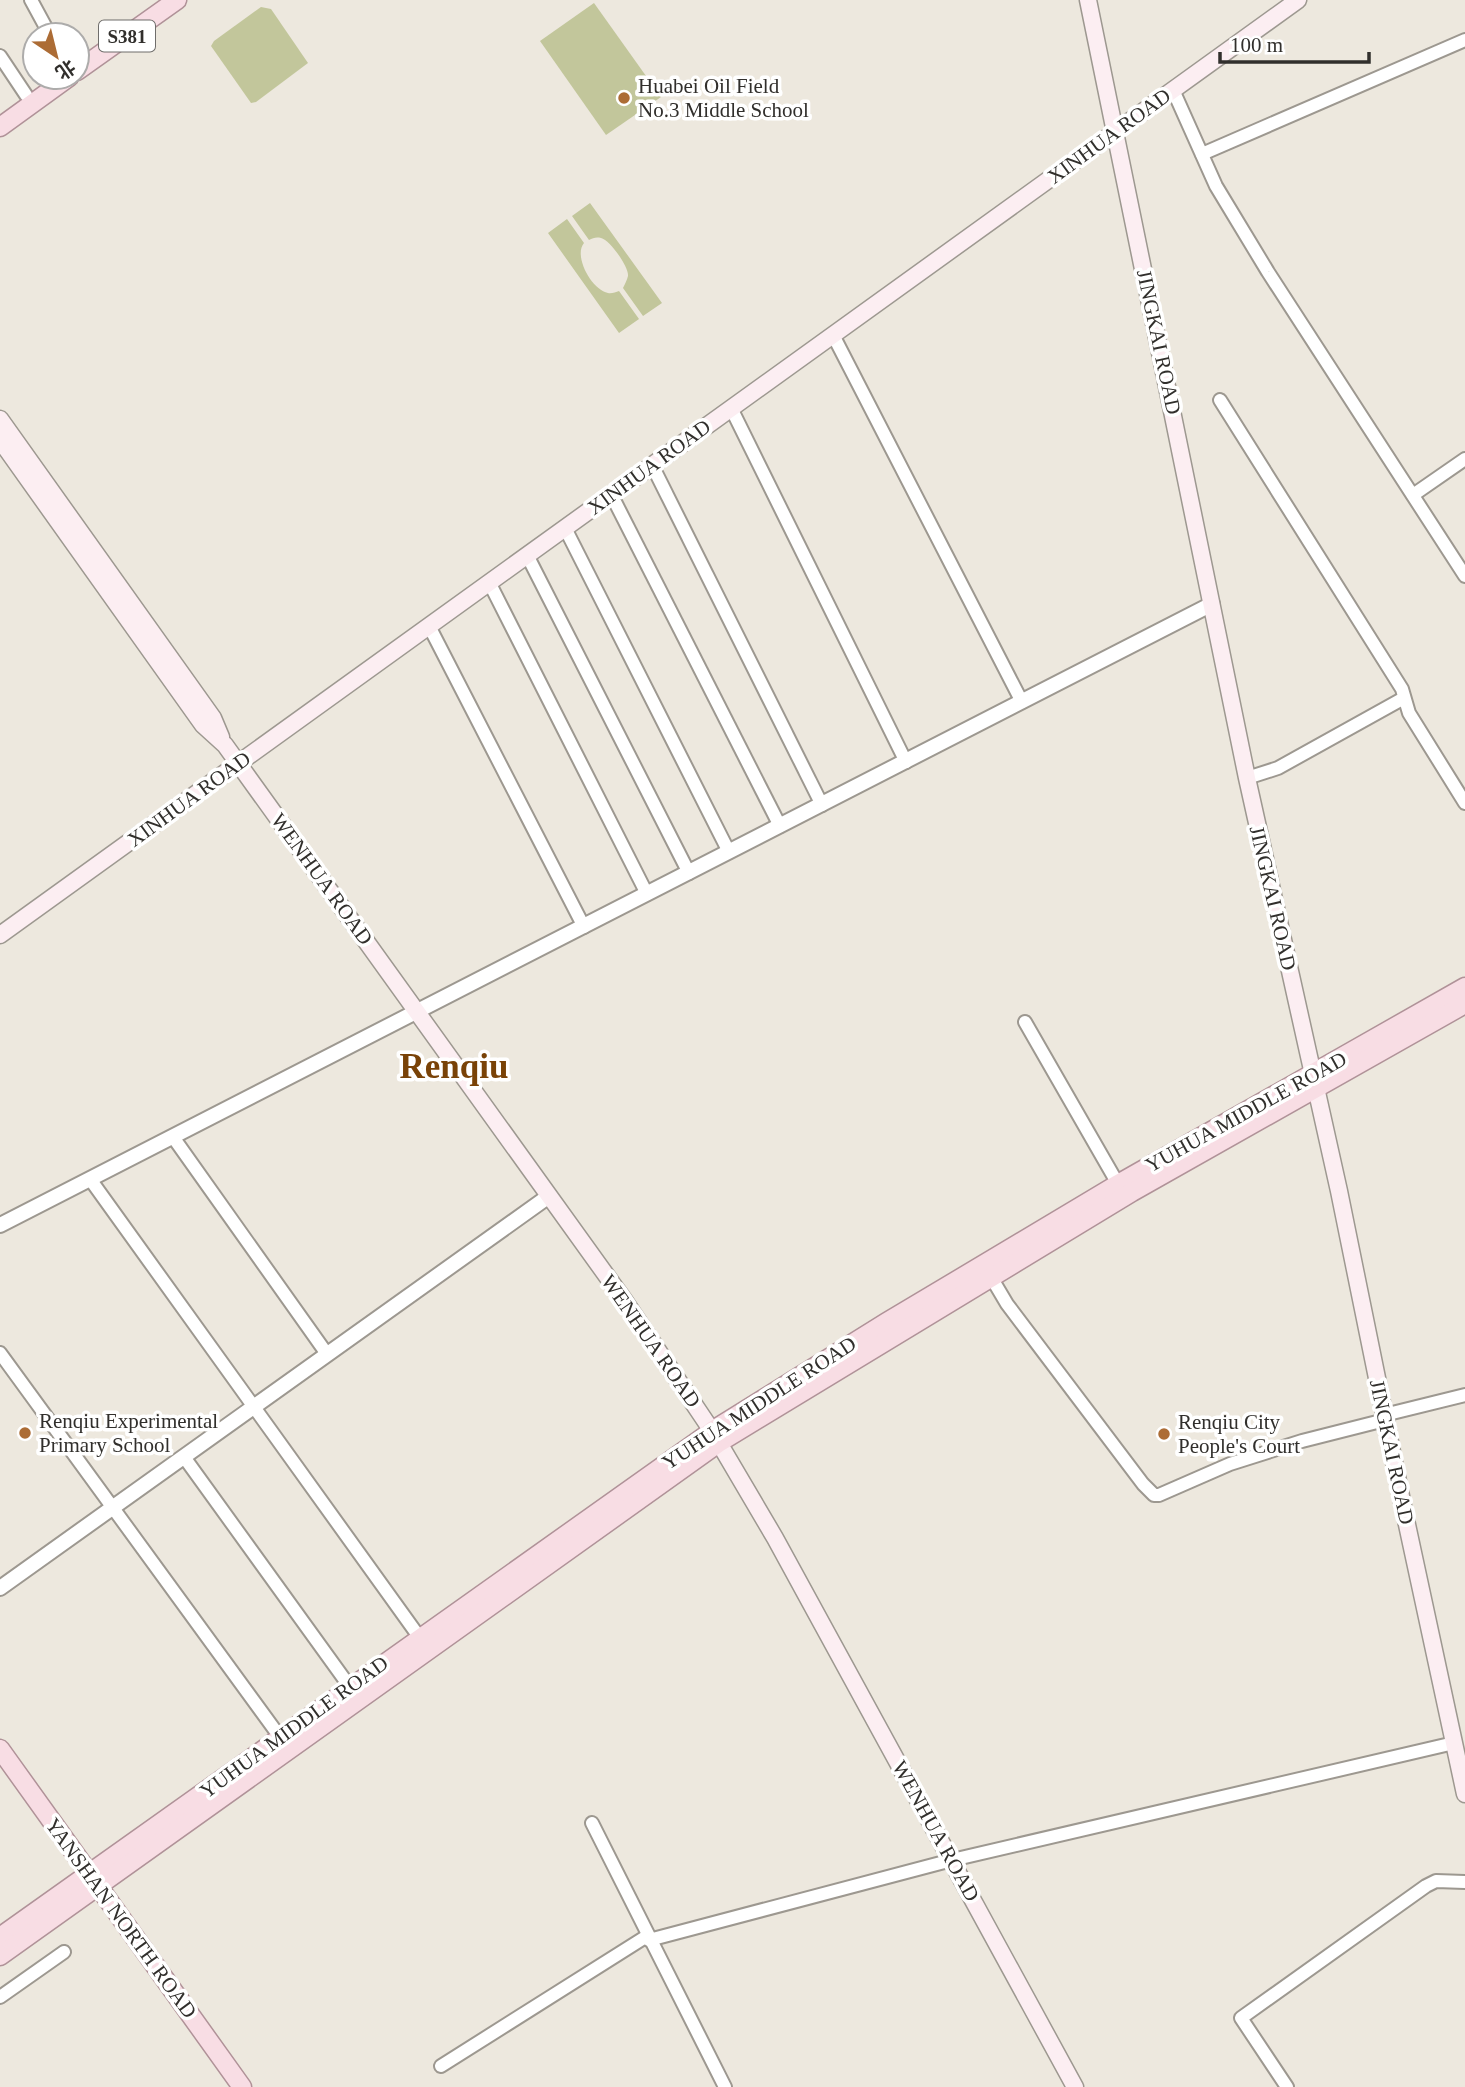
<svg xmlns="http://www.w3.org/2000/svg" width="1465" height="2087" font-family="'Times New Roman','Noto Sans SC',serif">
  <style>
    .green { fill: #c2c69b }
    .lines { fill: none; stroke-linecap: round; stroke-linejoin: round }
    .minor-casing { stroke: #9d9890; stroke-width: 16 }
    .tertiary-casing { stroke: #9d9890; stroke-width: 18 }
    .secondary-casing { stroke: #9d9890; stroke-width: 19 }
    .primary-casing { stroke: #b09298; stroke-width: 21 }
    .minor { stroke: #fff; stroke-width: 12 }
    .tertiary { stroke: #fff; stroke-width: 14 }
    .secondary { stroke: #fceef2; stroke-width: 16 }
    .primary { stroke: #f8dde4; stroke-width: 18 }
    .poi-dot { fill: #ac6c35; stroke: #fff; stroke-width: 2.5 }
    .labels { text-anchor: middle; dominant-baseline: central; stroke-width: 7; stroke-linejoin: round; paint-order: stroke }
    .shield { fill: #fff; stroke: #6f6d6b; stroke-width: 2 }
    .shield-label { font-size: 19px; font-weight: bold; fill: #312f2c }
    .poi-label { font-size: 21px; fill: #312f2c; stroke: #fff; text-anchor: start }
    .street-label { font-size: 21px; fill: #312f2c; stroke: #fff }
    .town-label { font-size: 35px; font-weight: bold; fill: #794207; stroke: #fff }
  </style>
  <rect width="100%" height="100%" fill="#ede8de"/>
  <g class="green">
    <path d="M594,3L661,97L606,135L540,41Z"/>
    <path d="M261,7L271,9L308,63L256,102L251,103L211,46L214,41Z"/>
    <path d="M590,203L662,303L643,316L623,288C625,284 627,280 628,276C629,267 610,240 601,238C596,237 593,238 589,240L572,216Z"/>
    <path d="M567,219L584,243C573,256 592,290 608,293C611,294 616,292 619,291L639,319L619,333L548,233Z"/>
  </g>
  <g class="lines">
    <g class="minor-casing">
      <g id="minor">
        <path d="M31,0L50,35"/>
        <path d="M0,56L26,95"/>
        <path d="M1173,90L1216,186L1268,272L1465,576"/>
        <path d="M1202,154L1465,40"/>
        <path d="M833,335L1022,702"/>
        <path d="M1220,400L1402,689L1409,713L1465,803"/>
        <path d="M731,408L906,762"/>
        <path d="M652,465L822,805"/>
        <path d="M611,494L780,826"/>
        <path d="M1413,495L1465,459"/>
        <path d="M565,528L729,852"/>
        <path d="M527,555L689,873"/>
        <path d="M489,582L647,894"/>
        <path d="M429,626L584,927"/>
        <path d="M1247,778L1278,768L1404,698"/>
        <path d="M1025,1022L1118,1184"/>
        <path d="M173,1137L327,1354"/>
        <path d="M90,1179L420,1638"/>
        <path d="M991,1277L1007,1304L1143,1484L1154,1495H1159L1230,1464L1302,1441L1385,1420"/>
        <path d="M0,1353L280,1737"/>
        <path d="M1384,1415L1465,1395"/>
        <path d="M184,1457L350,1687"/>
        <path d="M592,1823L725,2087"/>
        <path d="M649,1940L952,1860L1454,1743"/>
        <path d="M0,1997L64,1952"/>
        <path d="M441,2066L647,1936"/>
        <path d="M1287,2087L1241,2018L1426,1886L1436,1881L1465,1882"/>
      </g>
    </g>
    <g class="tertiary-casing">
      <g id="tertiary">
        <path d="M0,1225L1212,604"/>
        <path d="M0,1588L549,1196"/>
      </g>
    </g>
    <g class="secondary-casing">
      <g id="secondary">
        <path d="M1088,0L1247,778L1339,1191L1403,1506L1465,1794"/>
        <path d="M0,419L213,718L221,737"/>
        <path d="M0,440L203,725L225,745L624,1300L712,1431L775,1538L1075,2087"/>
        <path d="M0,935L1298,0"/>
      </g>
    </g>
    <g class="primary-casing">
      <g id="primary">
        <path d="M77,71L177,0"/>
        <path d="M0,127L69,77"/>
        <path d="M0,1749L242,2087"/>
        <path d="M0,1937L712,1431L887,1322L1118,1184L1465,987"/>
        <path d="M0,1956L720,1442L1132,1192L1465,1004"/>
      </g>
    </g>
    <use href="#minor" class="minor"/>
    <use href="#tertiary" class="tertiary"/>
    <use href="#secondary" class="secondary"/>
    <use href="#primary" class="primary"/>
  </g>
  <g class="poi-dot">
    <circle cx="624" cy="98" r="7"/>
    <circle cx="25" cy="1433" r="7"/>
    <circle cx="1164" cy="1434" r="7"/>
  </g>
  <g class="labels">
    <rect class="shield" x="99" y="20.5" width="56" height="31" rx="5"/>
    <g class="shield-label">
      <text x="127" y="36">S381</text>
    </g>
    <g class="poi-label">
      <text x="638" y="86">Huabei Oil Field<tspan x="638" dy="24">No.3 Middle School</tspan></text>
      <text x="39" y="1421">Renqiu Experimental<tspan x="39" dy="24">Primary School</tspan></text>
      <text x="1178" y="1422">Renqiu City<tspan x="1178" dy="24">People's Court</tspan></text>
    </g>
    <g class="street-label">
      <text transform="translate(1109 136) rotate(-36)">XINHUA ROAD</text>
      <text transform="translate(1159 342) rotate(78)">JINGKAI ROAD</text>
      <text transform="translate(649 467) rotate(-36)">XINHUA ROAD</text>
      <text transform="translate(189 799) rotate(-36)">XINHUA ROAD</text>
      <text transform="translate(322 879) rotate(54)">WENHUA ROAD</text>
      <text transform="translate(1273 898) rotate(77)">JINGKAI ROAD</text>
      <text transform="translate(1246 1112) rotate(-29)">YUHUA MIDDLE ROAD</text>
      <text transform="translate(651 1341) rotate(55)">WENHUA ROAD</text>
      <text transform="translate(759 1403) rotate(-33)">YUHUA MIDDLE ROAD</text>
      <text transform="translate(1392 1452) rotate(78)">JINGKAI ROAD</text>
      <text transform="translate(294 1727) rotate(-36)">YUHUA MIDDLE ROAD</text>
      <text transform="translate(936 1831) rotate(61)">WENHUA ROAD</text>
      <text transform="translate(121 1918) rotate(54)">YANSHAN NORTH ROAD</text>
    </g>
    <g class="town-label">
      <text x="454" y="1066">Renqiu</text>
    </g>
  </g>
  <g transform="translate(56 56) rotate(145)"><circle r="33" fill="#ffffff" stroke="#adacab" stroke-width="2"/>
  <path d="M0-5L12 26L0 18L-12 26Z" fill="#ac6c35"/>
  <text y="-10" font-size="19" font-weight="bold" text-anchor="middle" fill="#312f2c">北</text>
  </g>
  <path d="M1220 52v10h149v-10" fill="none" stroke="#312f2c" stroke-width="3.5"/>
  <text x="1230" y="52" font-size="21" fill="#312f2c" stroke="#ffffff" stroke-width="5" paint-order="stroke">100 m</text>
</svg>
